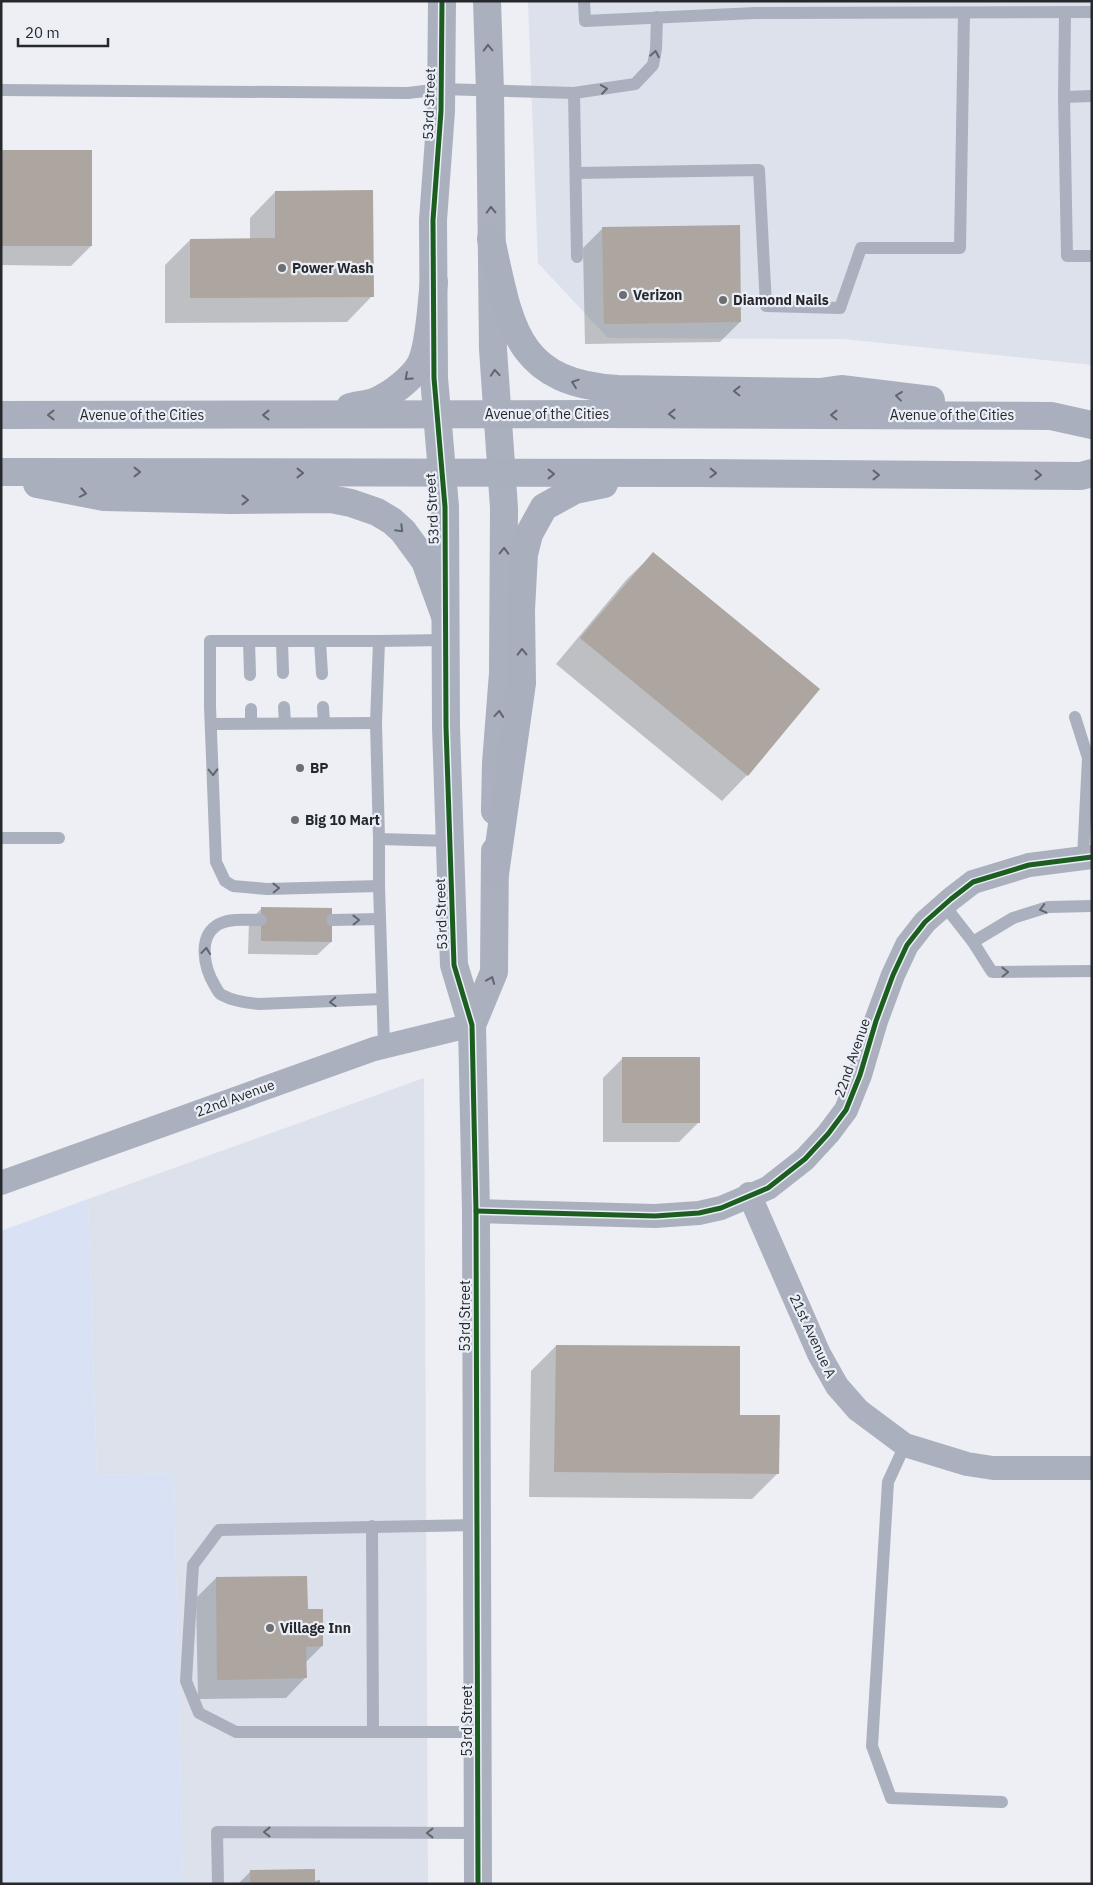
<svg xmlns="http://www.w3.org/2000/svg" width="1093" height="1885" font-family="'IBM Plex Sans',sans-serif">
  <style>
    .built { fill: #dce1ec }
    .green { fill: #d9e1f5 }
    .shadow { fill: #0003 }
    .building { fill: #ada59f }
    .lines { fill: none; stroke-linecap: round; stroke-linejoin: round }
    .service { stroke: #abb0be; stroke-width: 12 }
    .minor { stroke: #abb0be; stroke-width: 24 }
    .tertiary { stroke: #abb0be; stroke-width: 28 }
    .secondary { stroke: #aaafbe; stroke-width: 28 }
    .cycleway-casing { stroke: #eaeef7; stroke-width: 8 }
    .cycleway { stroke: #1b5e20; stroke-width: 5 }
    .oneway { stroke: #62656e }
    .poi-dot { fill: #6c6e72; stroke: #eaeef7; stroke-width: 2 }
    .labels { text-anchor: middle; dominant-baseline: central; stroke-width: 4.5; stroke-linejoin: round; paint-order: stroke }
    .street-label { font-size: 14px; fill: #27282c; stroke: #eaeef7 }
    .poi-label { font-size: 14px; font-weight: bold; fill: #27282c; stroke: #eaeef7; text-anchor: start }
  </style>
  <rect width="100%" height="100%" fill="#edeff4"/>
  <g class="built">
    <path d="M528,1H1092V365L844,339L608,338L538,263Z"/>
    <path d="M424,1078L428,1884H183L174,1473L97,1475L88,1199Z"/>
  </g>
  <path class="green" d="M88,1199L97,1475L174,1473L183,1884H1V1231Z"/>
  <g class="shadow">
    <path d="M1,151L91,246L71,266L1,265Z"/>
    <path d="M275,192L372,296L347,322L165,323V265L190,240L250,239V218Z"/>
    <path d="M603,228L740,322L720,342L585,344L583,248Z"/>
    <path d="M653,554L747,775L722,801L556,664L627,579Z"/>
    <path d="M262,908L331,942L317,955L248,954L249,921Z"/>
    <path d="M623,1058L699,1122L679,1142H603V1078Z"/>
    <path d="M556,1346L739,1416L778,1473L752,1499L529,1497L531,1371Z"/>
    <path d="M216,1578L306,1610L322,1646L305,1663V1678L286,1698L198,1699L196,1598Z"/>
    <path d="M251,1871L314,1882L319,1884H238Z"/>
  </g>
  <g class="building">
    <rect x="1" y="150" width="91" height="96"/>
    <path d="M373,190L374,297L190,298V239L275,238V191Z"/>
    <path d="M740,225L741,322L604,324L602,227Z"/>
    <path d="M653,552L820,689L748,776L580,638Z"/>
    <path d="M261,907L332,908V942L261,941Z"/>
    <rect x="622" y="1057" width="78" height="66"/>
    <path d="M556,1345L740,1346V1415H780L779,1474L554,1472Z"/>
    <path d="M307,1576L308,1609H323V1646L306,1647L307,1678L217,1680L216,1577Z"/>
    <path d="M315,1869V1881L320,1880V1884H250V1870Z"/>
  </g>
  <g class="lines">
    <g class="service">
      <path d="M584,1L585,21L755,13L1092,12"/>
      <path d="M1065,12L1064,97L1092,96"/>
      <path d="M1,90L408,93L441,89L574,93L635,84L653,65L656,49L657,17"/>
      <path d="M574,93L577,257"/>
      <path d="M1064,97L1067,256H1092"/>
      <path d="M576,173L759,170L766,306L840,308L861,248H960L964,13"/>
      <path d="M445,640L379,641L376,723L379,839L450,841"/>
      <path d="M249,641L250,675"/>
      <path d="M282,641L283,673"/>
      <path d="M320,641L322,674"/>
      <path d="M284,707L285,723"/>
      <path d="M323,707L324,723"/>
      <path d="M251,709V723"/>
      <path d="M1075,717L1088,758L1083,858"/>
      <path d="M211,724L376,723"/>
      <path d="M1,838H59"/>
      <path d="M379,839V886L384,1046"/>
      <path d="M379,886L267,889L233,886L225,881L216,862L210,706V641H379"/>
      <path d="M944,905L973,942L992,972L1092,971"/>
      <path d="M261,920C248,920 231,918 219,924C197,936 204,968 215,986C217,989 218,993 222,995C233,1001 246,1003 259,1004L382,999"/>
      <path d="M332,920L380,919"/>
      <path d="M973,942L1013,918L1048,907L1092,906"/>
      <path d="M905,1445L888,1482L872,1746L891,1798L1002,1802"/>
      <path d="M478,1525L219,1530L193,1565L186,1681L199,1713L236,1732H478"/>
      <path d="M372,1526L373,1732"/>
      <path d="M218,1884L217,1832L478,1833"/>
    </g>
    <g class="minor">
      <path d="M1,1183L374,1049L472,1025"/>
      <path d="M749,1194L819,1354L837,1386L858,1410L905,1445L967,1464L993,1468H1092"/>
      <path d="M476,1211L655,1216L699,1213L721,1208L768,1188L805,1159L828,1134L846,1110L860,1075L876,1021L893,975L907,945L925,922L951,899L973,882L1029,865L1092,857"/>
    </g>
    <g class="tertiary">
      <path d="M442,1L441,111L433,220L434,378L445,507L446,727L454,965L472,1025L476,1211L478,1884"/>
      <path d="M487,1L490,91L493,349L504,508L503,673L496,763L495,811"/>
      <path d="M472,1025L494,972L495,851"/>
    </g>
    <g class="secondary">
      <path d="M491,239C510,324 514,383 618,389L820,392L841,389L931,400"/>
      <path d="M350,407C358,405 369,404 376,401C392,394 413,378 421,363C430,344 431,304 434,282"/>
      <path d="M1,415L607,414L1051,416L1092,425"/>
      <path d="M1,472L699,473L1081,476L1092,473"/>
      <path d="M37,484L104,497L231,500L331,499L351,503L377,512L392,521L403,531L425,561L445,616"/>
      <path d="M495,874L522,683L521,610L524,554L529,534L544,507L575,490L604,484"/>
    </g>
    <g class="cycleway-casing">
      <g id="cycleway">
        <path d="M442,1L441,111L433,220L434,378L445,507L446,727L454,965L472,1025L476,1211L478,1884"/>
        <path d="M476,1211L655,1216L699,1213L721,1208L768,1188L805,1159L828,1134L846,1110L860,1075L876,1021L893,975L907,945L925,922L951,899L973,882L1029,865L1092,857"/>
      </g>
    </g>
    <use href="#cycleway" class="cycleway"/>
  </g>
  <defs><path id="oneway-chevron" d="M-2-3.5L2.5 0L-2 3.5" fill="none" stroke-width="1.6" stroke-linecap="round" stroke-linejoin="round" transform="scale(1.25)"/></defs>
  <g class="oneway">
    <use href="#oneway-chevron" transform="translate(488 48) rotate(-92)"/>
    <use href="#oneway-chevron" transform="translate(655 54) rotate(-80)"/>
    <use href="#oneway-chevron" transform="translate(604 89) rotate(-8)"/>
    <use href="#oneway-chevron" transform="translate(491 210) rotate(-91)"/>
    <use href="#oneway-chevron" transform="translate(495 373) rotate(-94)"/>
    <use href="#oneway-chevron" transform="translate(408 377) rotate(138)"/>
    <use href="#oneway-chevron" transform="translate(575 383) rotate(-161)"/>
    <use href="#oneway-chevron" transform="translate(737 391) rotate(-179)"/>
    <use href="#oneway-chevron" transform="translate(899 396) rotate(-173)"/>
    <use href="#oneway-chevron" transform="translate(672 414) rotate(-180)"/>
    <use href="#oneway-chevron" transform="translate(51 415) rotate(180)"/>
    <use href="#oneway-chevron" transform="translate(266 415) rotate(180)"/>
    <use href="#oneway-chevron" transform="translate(834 415) rotate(-180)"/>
    <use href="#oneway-chevron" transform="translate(137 472)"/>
    <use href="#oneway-chevron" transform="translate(300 473)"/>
    <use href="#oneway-chevron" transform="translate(713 473) rotate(2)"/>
    <use href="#oneway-chevron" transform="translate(551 474)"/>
    <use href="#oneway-chevron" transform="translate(876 475)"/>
    <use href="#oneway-chevron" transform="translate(1038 475) rotate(1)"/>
    <use href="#oneway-chevron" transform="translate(83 493) rotate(11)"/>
    <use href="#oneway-chevron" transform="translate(245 500)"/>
    <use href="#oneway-chevron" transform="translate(400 529) rotate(45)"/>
    <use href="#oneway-chevron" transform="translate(504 551) rotate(-89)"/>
    <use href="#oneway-chevron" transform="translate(522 652) rotate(-91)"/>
    <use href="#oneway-chevron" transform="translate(499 714) rotate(-85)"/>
    <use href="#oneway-chevron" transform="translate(213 772) rotate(88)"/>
    <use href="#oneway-chevron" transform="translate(276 888) rotate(-1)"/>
    <use href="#oneway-chevron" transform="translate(1043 909) rotate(166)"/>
    <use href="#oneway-chevron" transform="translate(356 920) rotate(-1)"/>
    <use href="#oneway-chevron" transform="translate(206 951) rotate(-84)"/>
    <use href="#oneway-chevron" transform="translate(1005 972) rotate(-1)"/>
    <use href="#oneway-chevron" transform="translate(491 980) rotate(-68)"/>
    <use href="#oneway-chevron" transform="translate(333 1002) rotate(177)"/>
    <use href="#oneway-chevron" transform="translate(267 1832) rotate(-180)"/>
    <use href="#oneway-chevron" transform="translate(430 1833) rotate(-180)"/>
  </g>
  <g class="poi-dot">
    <circle cx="282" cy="268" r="5"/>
    <circle cx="623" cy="295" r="5"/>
    <circle cx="723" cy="300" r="5"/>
    <circle cx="300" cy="768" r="5"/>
    <circle cx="295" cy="820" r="5"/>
    <circle cx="270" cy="1628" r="5"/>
  </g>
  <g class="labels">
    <g class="street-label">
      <text transform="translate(429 104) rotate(-88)">53rd Street</text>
      <text x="547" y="414">Avenue of the Cities</text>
      <text x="142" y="415">Avenue of the Cities</text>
      <text x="952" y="415">Avenue of the Cities</text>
      <text transform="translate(432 509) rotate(-93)">53rd Street</text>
      <text transform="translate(441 914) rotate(-92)">53rd Street</text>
      <text transform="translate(852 1058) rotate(-71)">22nd Avenue</text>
      <text transform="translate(235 1098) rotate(-20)">22nd Avenue</text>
      <text transform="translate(465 1316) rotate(-90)">53rd Street</text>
      <text transform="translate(813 1336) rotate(65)">21st Avenue A</text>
      <text transform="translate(467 1721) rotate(-90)">53rd Street</text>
    </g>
    <g class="poi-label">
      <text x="292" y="268">Power Wash</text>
      <text x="633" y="295">Verizon</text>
      <text x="733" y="300">Diamond Nails</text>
      <text x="310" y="768">BP</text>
      <text x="305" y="820">Big 10 Mart</text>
      <text x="280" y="1628">Village Inn</text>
    </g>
  </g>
  <rect width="1093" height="1885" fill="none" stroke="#27282c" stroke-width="5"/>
  <path d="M18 38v8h90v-8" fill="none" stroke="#27282c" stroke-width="2.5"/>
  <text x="25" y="38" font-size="15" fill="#27282c" stroke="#eaeef7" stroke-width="4" paint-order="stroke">20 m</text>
</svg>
